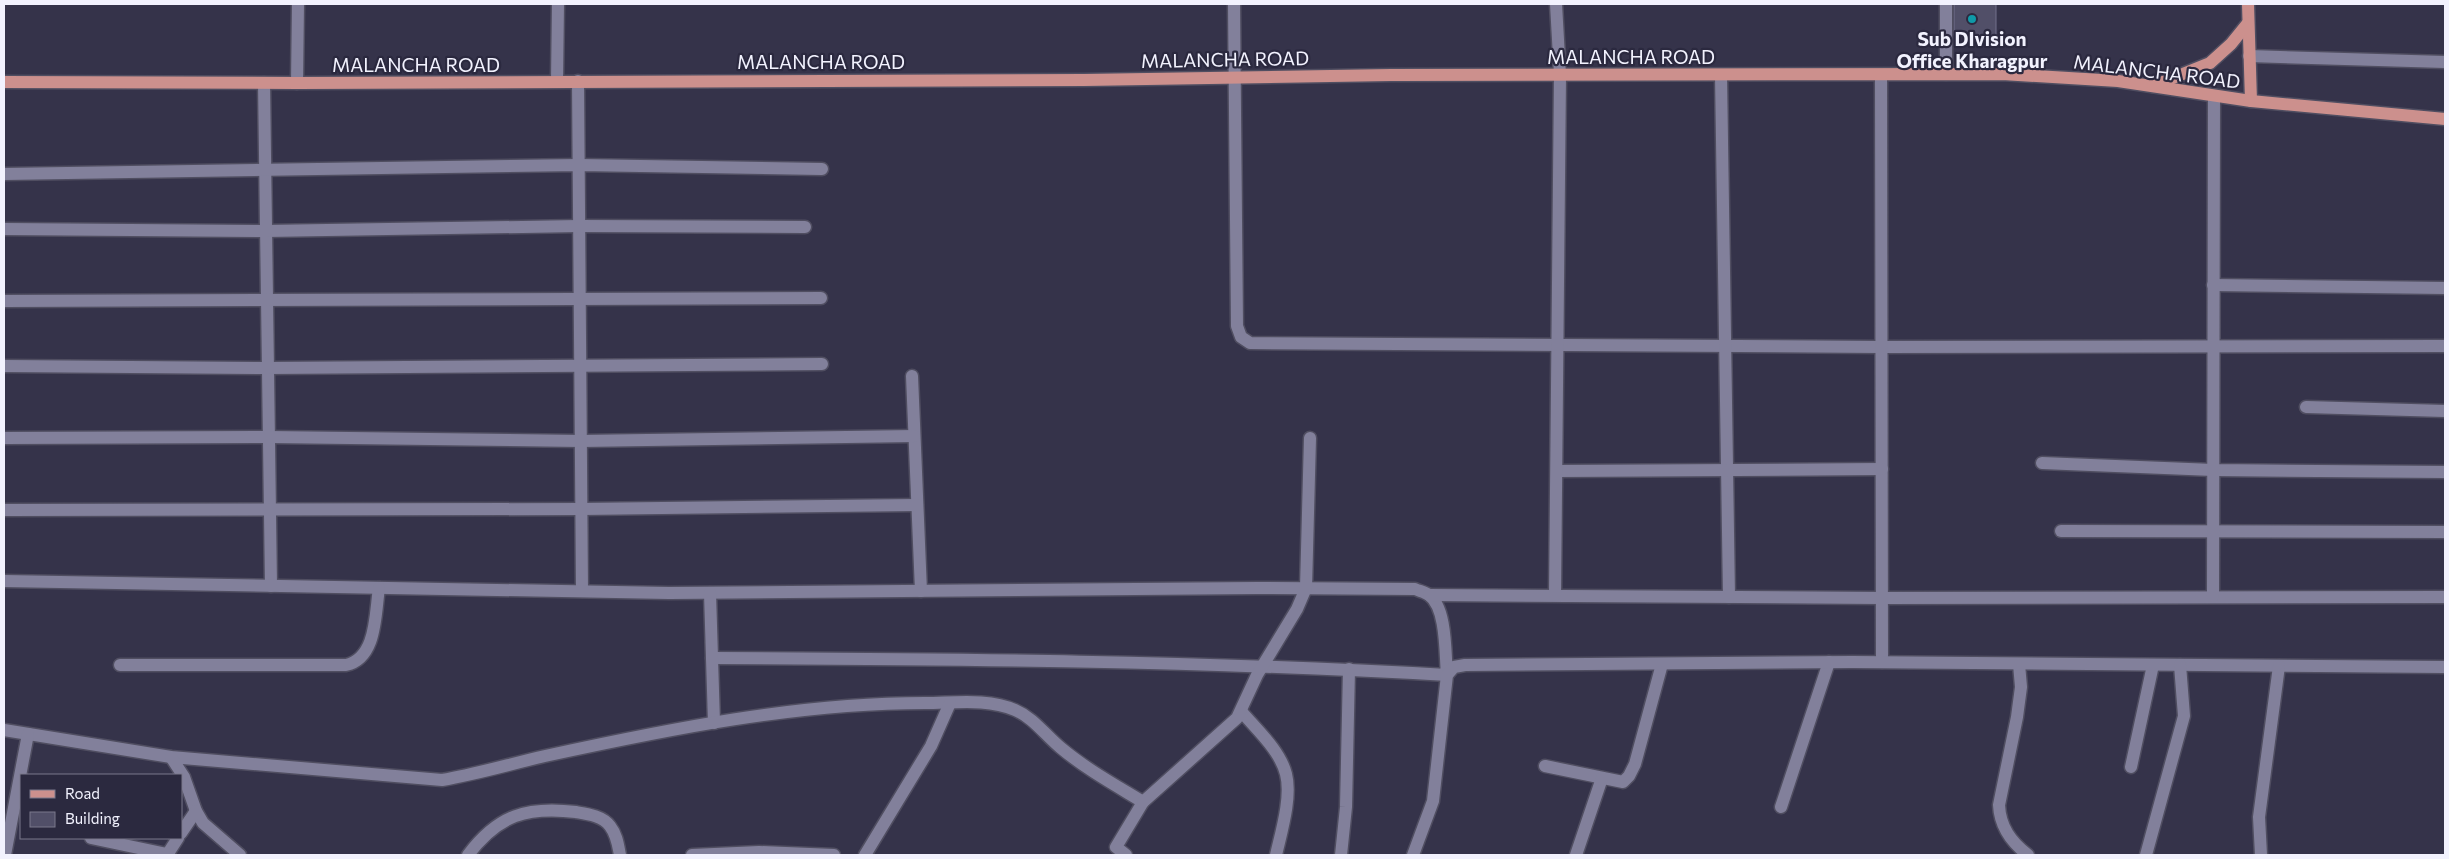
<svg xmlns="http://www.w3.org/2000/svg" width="2449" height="859" font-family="Commissioner,sans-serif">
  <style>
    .building { fill: #514f68; stroke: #72708b }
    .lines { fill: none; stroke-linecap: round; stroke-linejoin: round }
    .minor-casing { stroke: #504e61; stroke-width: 15 }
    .major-casing { stroke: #504e61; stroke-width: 15 }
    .minor { stroke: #82809b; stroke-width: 12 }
    .major { stroke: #cc908d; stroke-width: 12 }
    .culture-dot { fill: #0f9aa8; stroke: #2b293f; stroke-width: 2 }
    .labels { text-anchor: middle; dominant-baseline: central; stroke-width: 4.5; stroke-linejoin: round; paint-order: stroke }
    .poi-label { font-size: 19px; font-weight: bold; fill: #f2f2fe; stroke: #2b293f }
    .street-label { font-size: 19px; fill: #f2f2fe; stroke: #2b293f }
  </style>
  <rect width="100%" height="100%" fill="#35334a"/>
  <rect class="building" x="1954" y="4" width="42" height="31"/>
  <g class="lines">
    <g class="minor-casing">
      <g id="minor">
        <path d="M1234,4L1237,326L1241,337L1250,343L1881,347L2445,346"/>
        <path d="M1946,4V74"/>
        <path d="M2249,56L2445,62"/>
        <path d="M1721,75L1729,597"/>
        <path d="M1881,75L1882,662"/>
        <path d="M557,81L558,4"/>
        <path d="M578,81L582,591"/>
        <path d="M264,83L271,586"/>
        <path d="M297,83L298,4"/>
        <path d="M4,174L579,165L822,169"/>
        <path d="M4,229L266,231L579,226L805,227"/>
        <path d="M2213,285L2445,288"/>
        <path d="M4,301L821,298"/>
        <path d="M4,366L268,368L822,364"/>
        <path d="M912,376L921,591"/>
        <path d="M2306,407L2445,411"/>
        <path d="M4,438L269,437L581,441L914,436"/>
        <path d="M2042,463L2213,470L2445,472"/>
        <path d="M1557,471L1882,469"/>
        <path d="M4,510L581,509L917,505"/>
        <path d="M2061,531L2445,532"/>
        <path d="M4,581L669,593L1256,588L1415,589C1419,591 1425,592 1429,595C1447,608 1445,654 1447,675C1202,661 957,659 712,658"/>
        <path d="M710,593L714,723"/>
        <path d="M1429,595L1881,598L2445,597"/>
        <path d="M1555,595L1560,75L1556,4"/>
        <path d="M2213,596L2214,96"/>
        <path d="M2019,664L2021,687L2017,717L1999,805C2000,827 2011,842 2028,855"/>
        <path d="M120,665H346C377,658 375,614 379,588"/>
        <path d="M1241,711C1256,729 1280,750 1286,774C1292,797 1281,833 1276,855"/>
        <path d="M4,730L171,757L442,780C477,774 510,764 545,756C669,729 798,703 925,703C954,703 988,698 1015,710C1034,718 1045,735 1061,748C1086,769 1115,785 1143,802L1116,847L1126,855"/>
        <path d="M171,757L184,777L196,811L203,823L240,855"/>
        <path d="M1545,766L1623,782L1629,776L1635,764L1662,664"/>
        <path d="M2131,767L2153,665"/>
        <path d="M1143,802L1237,718L1257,675L1297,609L1306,588L1310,438"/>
        <path d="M1781,807L1829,662"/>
        <path d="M181,833L196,811"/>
        <path d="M91,838L167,854"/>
        <path d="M5,855L28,734"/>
        <path d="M167,855L178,838"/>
        <path d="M468,855C498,815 527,806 576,812C588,814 603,816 610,826C617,835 618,845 620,855"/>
        <path d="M692,855L759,852L834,855"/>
        <path d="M865,855L931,746L950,703"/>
        <path d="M1341,855L1346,807L1349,669"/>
        <path d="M1413,855L1433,801L1447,675L1454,667L1465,665L1852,662L2445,667"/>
        <path d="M1576,855L1602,778"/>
        <path d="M2146,855L2184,716L2180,665"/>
        <path d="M2261,855L2259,817L2279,666"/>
      </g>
    </g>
    <g class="major-casing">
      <g id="major">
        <path d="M2248,4L2251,101"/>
        <path d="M4,82L297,83L1084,80L1391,75L2002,74L2118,81L2251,101L2445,119"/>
        <path d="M2153,86L2210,63L2231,44L2248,23"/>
      </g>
    </g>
    <use href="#minor" class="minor"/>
    <use href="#major" class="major"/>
  </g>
  <circle class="culture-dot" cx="1972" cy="19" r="5"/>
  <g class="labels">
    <g class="poi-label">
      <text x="1972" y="38">Sub DIvision<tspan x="1972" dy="22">Office Kharagpur</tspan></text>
    </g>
    <g class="street-label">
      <text x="1631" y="56">MALANCHA ROAD</text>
      <text transform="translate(1225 59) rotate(-1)">MALANCHA ROAD</text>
      <text x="821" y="61">MALANCHA ROAD</text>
      <text x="416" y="64">MALANCHA ROAD</text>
      <text transform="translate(2157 71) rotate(7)">MALANCHA ROAD</text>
    </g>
  </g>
  <rect width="2449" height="859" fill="none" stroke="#f2f2fe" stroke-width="10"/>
  <rect x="20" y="774" width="162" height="65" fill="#2b293f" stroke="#7b798b"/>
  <rect x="30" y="790" width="25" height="8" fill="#cc908d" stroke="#7b798b"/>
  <text x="65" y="799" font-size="15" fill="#f2f2fe">Road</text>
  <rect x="30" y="812" width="25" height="15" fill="#514f68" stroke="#7b798b"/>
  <text x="65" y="824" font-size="15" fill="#f2f2fe">Building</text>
</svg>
